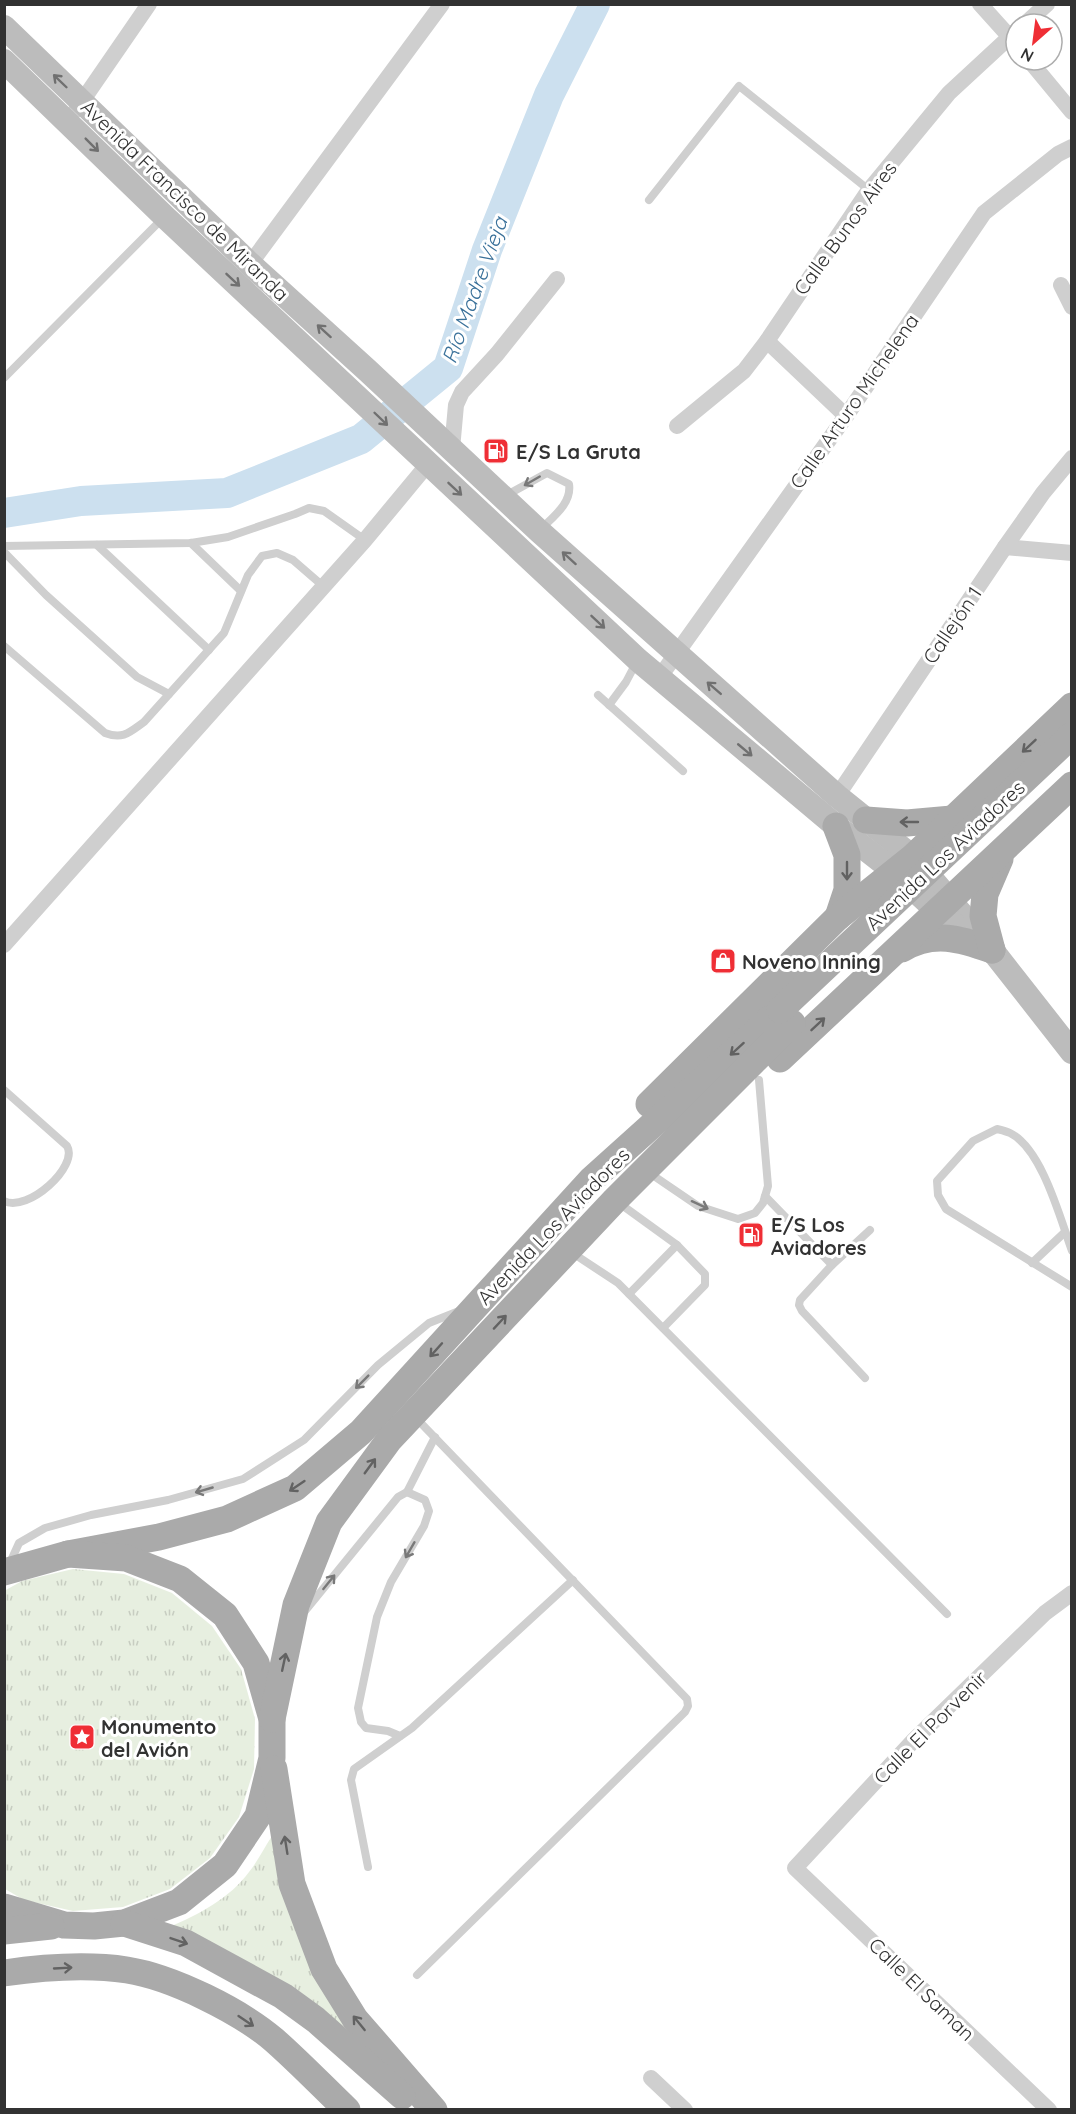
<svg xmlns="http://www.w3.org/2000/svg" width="1076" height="2114" font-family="Quicksand,sans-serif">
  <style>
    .grass { fill: url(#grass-tufts) }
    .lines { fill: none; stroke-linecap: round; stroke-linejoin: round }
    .river { stroke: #cce0ef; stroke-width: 30 }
    .lane { stroke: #cfcfcf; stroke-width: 8 }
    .street { stroke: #cfcfcf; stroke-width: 16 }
    .secondary { stroke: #bcbcbc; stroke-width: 24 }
    .primary { stroke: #aaa; stroke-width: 27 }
    .primary-bridge { stroke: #aaa; stroke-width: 27 }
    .oneway { stroke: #707070 }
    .oneway2 { stroke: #797979 }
    .oneway3 { stroke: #626262 }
    .labels { text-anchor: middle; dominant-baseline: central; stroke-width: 6; stroke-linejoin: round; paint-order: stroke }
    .street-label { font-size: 20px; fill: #323232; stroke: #fff }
    .poi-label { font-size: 20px; font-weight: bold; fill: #323232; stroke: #fff; text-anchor: start }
    .water-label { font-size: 21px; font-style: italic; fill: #3a719a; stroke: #fff }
  </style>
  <defs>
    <pattern id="grass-tufts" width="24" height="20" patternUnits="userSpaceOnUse" patternTransform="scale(1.5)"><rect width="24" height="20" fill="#e7efe0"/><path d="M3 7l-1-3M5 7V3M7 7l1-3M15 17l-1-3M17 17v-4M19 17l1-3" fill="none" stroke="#c7cdc1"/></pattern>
  </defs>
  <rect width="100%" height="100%" fill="#fff"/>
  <g class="grass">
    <path d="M73,1569L124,1574L172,1593L212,1626L241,1669L255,1719L254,1769L239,1817L210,1858L170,1889L123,1907L73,1911L24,1900L5,1889L4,1591L22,1581Z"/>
    <path d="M272,1836L372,2062L169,1927C198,1915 230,1898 249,1872C258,1861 264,1848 272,1836Z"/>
  </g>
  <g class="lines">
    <path class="river" d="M4,513L81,501L227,493L361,439L448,368L487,250L549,95L595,4"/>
    <g class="lane">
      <path d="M649,200L739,86L869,190"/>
      <path d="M4,378L162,219"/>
      <path d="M505,496L547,473L569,484C572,503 554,516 541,529"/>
      <path d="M191,543L241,591"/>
      <path d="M97,545L209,650"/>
      <path d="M4,546L191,543L228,537L295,514L309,508L324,511L365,540"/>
      <path d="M4,552L46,595L137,677L169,694"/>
      <path d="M4,646L105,733C123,740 130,732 144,722L224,633L248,575L262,556L277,553L293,560L323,586"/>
      <path d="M598,695L683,771"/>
      <path d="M609,705L626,682L636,663"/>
      <path d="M4,1090L67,1146C79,1166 28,1213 4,1201"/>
      <path d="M651,1174L698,1206L738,1219L755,1213L763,1203L768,1186L759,1080"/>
      <path d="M765,1196L832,1265L800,1300L799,1305L802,1311L865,1378"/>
      <path d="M619,1203L677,1245"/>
      <path d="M1072,1251C1060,1218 1042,1149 1010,1133C1006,1131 1001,1130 997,1129L973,1141L937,1181L938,1195L946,1209L1072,1287"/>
      <path d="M571,1252L618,1283L947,1614"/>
      <path d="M1032,1263L1065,1232"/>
      <path d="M832,1265L870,1230"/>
      <path d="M629,1294L677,1245L705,1274V1285L663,1328"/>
      <path d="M415,1417L687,1699L688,1706L685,1712L417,1975"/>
      <path d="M407,1492L435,1437"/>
      <path d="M9,1565L19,1543L45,1528L91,1515L168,1500L243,1479L304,1440L378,1365L429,1323L459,1311"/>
      <path d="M305,1611L398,1497L407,1492L425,1500L429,1511L424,1526L391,1582L377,1617L358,1708L361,1722L366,1728L388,1731L400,1736"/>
      <path d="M368,1867L351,1780L354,1769L412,1728L573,1580"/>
    </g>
    <g class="street">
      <path d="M980,4L1016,44"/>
      <path d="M1025,24L1047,4"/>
      <path d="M1029,60L1072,112"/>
      <path d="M76,110L149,4"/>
      <path d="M250,264L442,4"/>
      <path d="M1061,285L1072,307"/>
      <path d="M767,341L846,416"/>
      <path d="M677,426L744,371L767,341L869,190L949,93L1016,31"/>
      <path d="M452,449L456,405L462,392L497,354L557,279"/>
      <path d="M1005,547L1072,553"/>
      <path d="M659,678L846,416L984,213L1058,154L1072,147"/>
      <path d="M837,796L1005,547L1043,493L1072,458"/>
      <path d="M4,945L365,540L428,464"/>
      <path d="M651,2078L685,2110"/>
      <path d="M1049,2110L795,1868L914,1740L1045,1613L1072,1593"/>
    </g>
    <g class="secondary">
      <path d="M4,27L250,264L367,370L539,531L837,796L913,857L992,950L1072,1052"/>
      <path d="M4,61L165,217L638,660L836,826L895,872L937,911L953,923"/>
    </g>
    <g class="primary">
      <path d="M866,820L907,823L952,819"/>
      <path d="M836,826L847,855V890L838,917"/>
      <path d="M902,949C933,930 961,939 992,950"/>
      <path d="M992,950L983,916L985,894L1000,859"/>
      <path d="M780,1059L1072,785"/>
      <path d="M649,1104L838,917L913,857L1072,706"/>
      <path d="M68,1554L159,1537L227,1519L295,1488L361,1432L591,1180L780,1010"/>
      <path d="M4,1572L68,1554L126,1558L180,1579L225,1615L256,1663L272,1719V1758L258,1816L225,1865L179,1902L124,1923L94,1926L64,1925L4,1907"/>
      <path d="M272,1719L296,1605L329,1522L389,1440L615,1200L792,1023"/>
      <path d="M274,1769L292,1884L324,1969L355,2019L434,2110"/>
      <path d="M124,1923L186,1943L283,1996L316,2020L402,2096"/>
      <path d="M4,1931L51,1926"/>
      <path d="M4,1973C45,1967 87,1964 127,1970C172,1977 240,2011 274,2040C299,2062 323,2087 347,2110"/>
    </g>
    <path class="primary-bridge" d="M780,1010L1072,735"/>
  </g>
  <defs><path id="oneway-shaft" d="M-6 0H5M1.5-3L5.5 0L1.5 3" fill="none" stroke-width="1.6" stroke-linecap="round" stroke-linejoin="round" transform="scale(1.5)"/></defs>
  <g class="oneway">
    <use href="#oneway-shaft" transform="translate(60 81) rotate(-136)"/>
    <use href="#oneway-shaft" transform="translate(92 145) rotate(45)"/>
    <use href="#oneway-shaft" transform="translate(233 280) rotate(43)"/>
    <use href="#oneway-shaft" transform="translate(324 331) rotate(-138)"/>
    <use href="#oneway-shaft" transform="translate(381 419) rotate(44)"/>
    <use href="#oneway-shaft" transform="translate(455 489) rotate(43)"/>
    <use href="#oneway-shaft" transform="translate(569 558) rotate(-138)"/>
    <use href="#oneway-shaft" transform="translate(598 622) rotate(43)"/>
    <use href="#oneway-shaft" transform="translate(714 688) rotate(-139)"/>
    <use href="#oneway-shaft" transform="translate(745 750) rotate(40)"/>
  </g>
  <g class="oneway2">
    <use href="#oneway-shaft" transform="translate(532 481) rotate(150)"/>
    <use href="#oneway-shaft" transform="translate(700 1205) rotate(25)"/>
    <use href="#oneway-shaft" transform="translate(362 1382) rotate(135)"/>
    <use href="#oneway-shaft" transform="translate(204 1490) rotate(164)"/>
    <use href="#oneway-shaft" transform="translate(410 1550) rotate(120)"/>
    <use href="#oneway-shaft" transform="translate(329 1582) rotate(-51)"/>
  </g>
  <g class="oneway3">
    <use href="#oneway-shaft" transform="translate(1029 746) rotate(137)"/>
    <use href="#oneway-shaft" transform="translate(909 822) rotate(180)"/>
    <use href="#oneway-shaft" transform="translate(847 871) rotate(90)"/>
    <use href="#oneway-shaft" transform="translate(818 1024) rotate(-43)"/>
    <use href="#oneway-shaft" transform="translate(737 1049) rotate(138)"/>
    <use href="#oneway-shaft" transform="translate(500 1322) rotate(-47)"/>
    <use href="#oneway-shaft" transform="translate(436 1350) rotate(132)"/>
    <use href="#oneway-shaft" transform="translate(370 1466) rotate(-54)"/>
    <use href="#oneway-shaft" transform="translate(297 1486) rotate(146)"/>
    <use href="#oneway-shaft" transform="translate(284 1662) rotate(-78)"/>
    <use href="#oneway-shaft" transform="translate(286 1845) rotate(-99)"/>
    <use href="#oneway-shaft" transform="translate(179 1941) rotate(19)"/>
    <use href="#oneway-shaft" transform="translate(63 1968) rotate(-3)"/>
    <use href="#oneway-shaft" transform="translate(246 2021) rotate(34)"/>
    <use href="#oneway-shaft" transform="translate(359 2023) rotate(-129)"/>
  </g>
  <defs>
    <g id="fuel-square" transform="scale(1.35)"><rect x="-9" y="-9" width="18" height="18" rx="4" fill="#ef2e35" stroke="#fff"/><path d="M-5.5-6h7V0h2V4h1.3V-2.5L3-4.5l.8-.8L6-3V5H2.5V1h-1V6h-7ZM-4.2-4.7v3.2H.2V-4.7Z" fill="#fff"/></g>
    <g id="shop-square" transform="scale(1.35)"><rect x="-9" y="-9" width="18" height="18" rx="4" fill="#ef2e35" stroke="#fff"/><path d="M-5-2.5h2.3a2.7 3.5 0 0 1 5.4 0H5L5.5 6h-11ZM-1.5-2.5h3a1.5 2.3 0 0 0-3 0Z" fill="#fff"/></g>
    <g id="sight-square" transform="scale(1.35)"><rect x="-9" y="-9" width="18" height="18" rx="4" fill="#ef2e35" stroke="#fff"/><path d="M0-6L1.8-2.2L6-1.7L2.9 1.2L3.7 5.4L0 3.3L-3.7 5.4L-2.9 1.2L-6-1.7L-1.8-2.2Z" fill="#fff"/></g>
  </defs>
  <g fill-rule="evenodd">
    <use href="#fuel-square" x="496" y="451"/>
    <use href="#shop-square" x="723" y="961"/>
    <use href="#fuel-square" x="751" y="1235"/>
    <use href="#sight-square" x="82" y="1737"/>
  </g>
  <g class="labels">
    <g class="street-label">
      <text transform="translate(185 200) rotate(44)">Avenida Francisco de Miranda</text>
      <text transform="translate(845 228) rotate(-54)">Calle Bunos Aires</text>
      <text transform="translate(854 401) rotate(-55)">Calle Arturo Michelena</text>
      <text transform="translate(952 625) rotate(-56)">Callejón 1</text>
      <text transform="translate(945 855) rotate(-43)">Avenida Los Aviadores</text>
      <text transform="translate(553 1226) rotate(-46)">Avenida Los Aviadores</text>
      <text transform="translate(930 1727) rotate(-45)">Calle El Porvenir</text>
      <text transform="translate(922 1989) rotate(44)">Calle El Saman</text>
    </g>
    <g class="poi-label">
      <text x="516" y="451">E/S La Gruta</text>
      <text x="742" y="961">Noveno Inning</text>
      <text x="771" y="1224">E/S Los<tspan x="771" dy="23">Aviadores</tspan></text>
      <text x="101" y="1726">Monumento<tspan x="101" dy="23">del Avión</tspan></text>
    </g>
    <g class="water-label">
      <text transform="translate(474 290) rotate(-70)">Río Madre Vieja</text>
    </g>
  </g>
  <rect width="1076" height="2114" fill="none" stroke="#323232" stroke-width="12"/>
  <g transform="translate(1034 42) rotate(208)"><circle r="28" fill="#ffffff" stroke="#adadad" stroke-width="1.5"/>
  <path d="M0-4.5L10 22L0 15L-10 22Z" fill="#ef2e35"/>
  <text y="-9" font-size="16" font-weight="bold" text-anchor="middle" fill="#323232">N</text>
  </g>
</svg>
